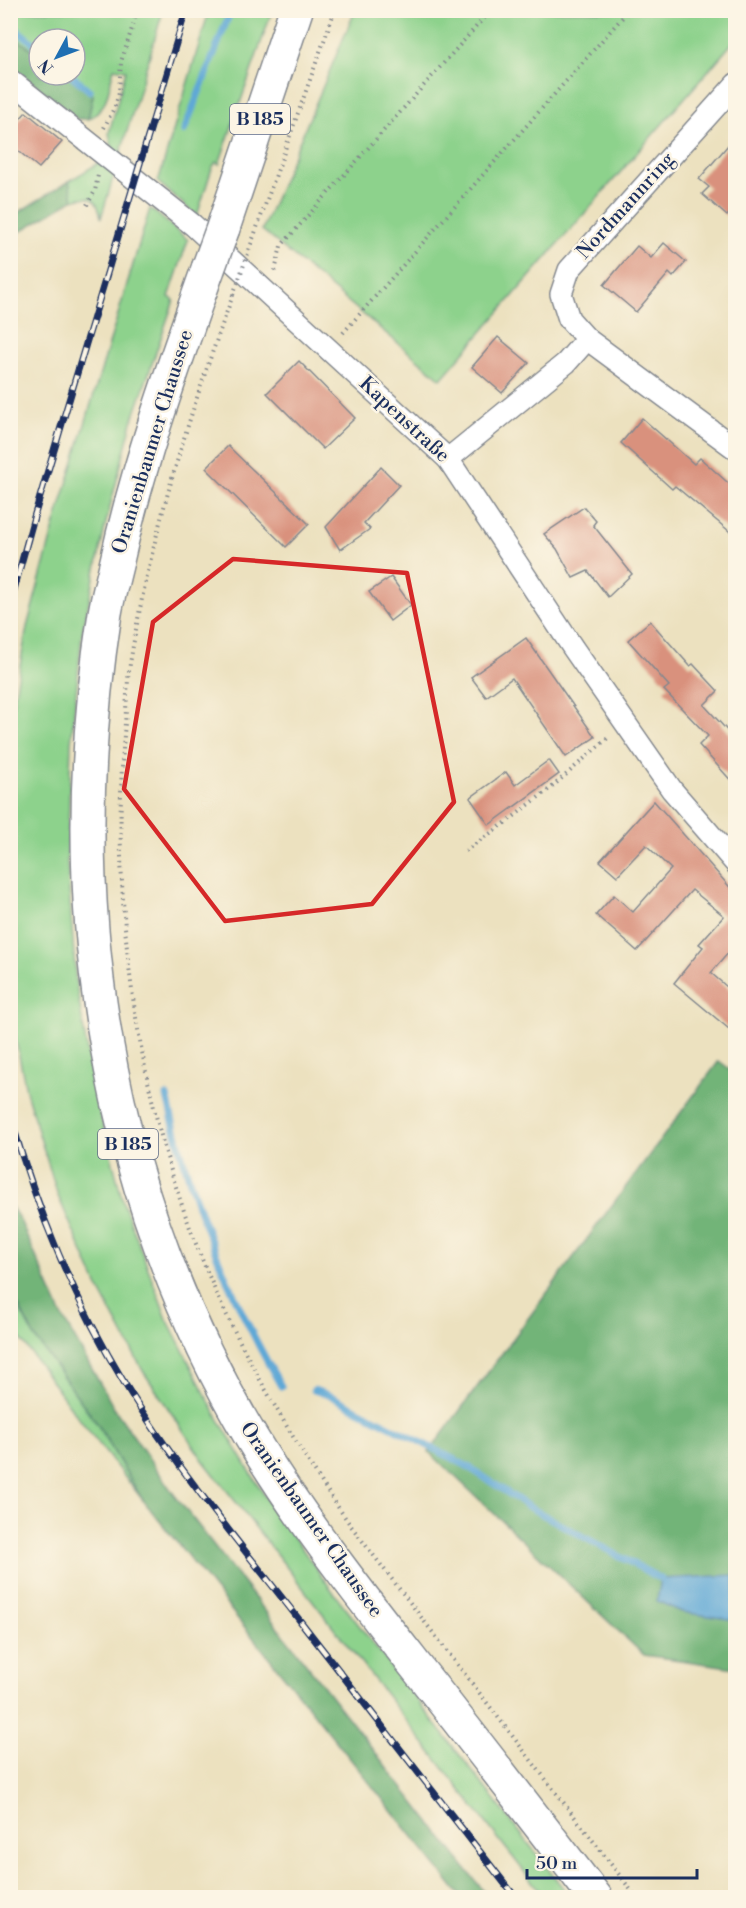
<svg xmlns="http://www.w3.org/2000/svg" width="746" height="1908" font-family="'Libre Bodoni',serif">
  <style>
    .green { fill: #8dd28c; stroke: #548075; stroke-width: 1.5 }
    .forest { fill: #72b478; stroke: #46726b; stroke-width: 1.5 }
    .water { fill: #5ea8d6; stroke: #3c6c9a; stroke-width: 1.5 }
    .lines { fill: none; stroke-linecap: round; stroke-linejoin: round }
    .stream { stroke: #5ea8d6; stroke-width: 7 }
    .building { fill: #d9917d }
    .minor-casing { stroke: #84888e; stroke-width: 24 }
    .primary-casing { stroke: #84888e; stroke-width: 36 }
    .path { stroke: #84888e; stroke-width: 4; stroke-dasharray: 1.5 4.5; stroke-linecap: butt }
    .minor { stroke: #fff; stroke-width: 21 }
    .primary { stroke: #fff; stroke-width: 33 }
    .rail-casing { stroke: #1b2f5e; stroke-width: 7 }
    .rail { stroke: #fcf5e5; stroke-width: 4.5; stroke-dasharray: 14; stroke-linecap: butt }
    .primary-bridge-casing { stroke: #84888e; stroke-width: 36; stroke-linecap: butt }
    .path-bridge { stroke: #84888e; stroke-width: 4; stroke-dasharray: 1.5 4.5; stroke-linecap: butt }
    .primary-bridge { stroke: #fff; stroke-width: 33 }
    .marked { fill: none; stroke: #d62828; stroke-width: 4.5; stroke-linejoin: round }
    .labels { text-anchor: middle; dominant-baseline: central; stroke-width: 5; stroke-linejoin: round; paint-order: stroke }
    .shield { fill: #fcf5e5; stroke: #5e6a86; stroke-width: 1.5 }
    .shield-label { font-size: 18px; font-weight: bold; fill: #1b2f5e }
    .street-label { font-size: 20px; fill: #1b2f5e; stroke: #fcf5e5 }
  </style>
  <rect width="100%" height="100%" fill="#fcf5e5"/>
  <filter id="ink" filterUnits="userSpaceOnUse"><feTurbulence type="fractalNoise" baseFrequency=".0167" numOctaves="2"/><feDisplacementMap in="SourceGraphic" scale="12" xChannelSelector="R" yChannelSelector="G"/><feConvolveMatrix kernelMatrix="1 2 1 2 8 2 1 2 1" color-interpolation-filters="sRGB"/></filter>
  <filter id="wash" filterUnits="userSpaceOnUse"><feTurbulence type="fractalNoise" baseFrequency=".008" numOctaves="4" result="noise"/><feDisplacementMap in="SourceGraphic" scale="24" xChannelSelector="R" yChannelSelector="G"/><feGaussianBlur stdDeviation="1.35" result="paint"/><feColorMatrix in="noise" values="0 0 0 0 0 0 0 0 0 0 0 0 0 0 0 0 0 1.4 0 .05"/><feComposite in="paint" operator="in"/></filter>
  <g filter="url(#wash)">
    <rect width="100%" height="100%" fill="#ece1bf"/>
    <g class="green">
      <path d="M11,11H163L120,155L112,148L109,133L126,70L114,68C108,88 109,110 88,119L93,95L66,75H75V39H39V55L11,34Z"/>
      <path d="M209,11H272L219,164L216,162L212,168L197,216L158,182Z"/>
      <path d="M355,11H735V40L441,379L262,230Z"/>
      <path d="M102,161L114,175L101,218C98,200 92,193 73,200L69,181Z"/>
      <path d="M150,208L188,240L169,297L174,300L132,422L107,518L82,634L71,743L67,861L76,983L93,1086L123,1202L167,1319L216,1415L269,1503L334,1593L570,1897H544L203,1460L143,1371L98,1287L58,1196L27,1095L10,1011L11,716L27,627L54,527Z"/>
      <path d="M10,1291L34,1336L98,1425L142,1499L74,1412L20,1338L11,1322Z"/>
    </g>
    <g class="forest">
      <path d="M10,34L39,55V75H66L93,95L88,119H77L11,66Z"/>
      <path d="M69,181L73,200L11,237V217Z"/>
      <path d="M719,1061L735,1073V1668L644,1655L429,1452Z"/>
      <path d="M11,1206L20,1220L62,1316L114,1408L173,1493L488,1897H461L142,1499L98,1425L34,1336L11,1291Z"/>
    </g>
    <path class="water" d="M735,1575V1620L682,1612L657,1601L661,1579Z"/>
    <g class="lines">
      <g class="stream">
        <path d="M10,24L39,48"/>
        <path d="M71,75L90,91"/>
        <path d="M184,131L231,10"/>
        <path d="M167,1096C189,1197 229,1296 281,1386"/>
        <path d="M314,1390L331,1396L467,1466L529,1507L661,1579"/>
      </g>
    </g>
    <g id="blocks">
      <g class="building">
        <path d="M26,112L62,142L39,168L10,144V130Z"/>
        <path d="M735,137V207L727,216L702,194L709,187L699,179Z"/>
        <path d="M664,243L686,262L673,277L669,273L636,312L604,285L637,246L651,258Z"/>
        <path d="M498,337L529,363L502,393L472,367Z"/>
        <path d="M299,361L355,418L323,449L267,393Z"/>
        <path d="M642,418L694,464L700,458L735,489V536L675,486L672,489L621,443Z"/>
        <path d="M228,446L309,524L286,547L206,468Z"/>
        <path d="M381,467L399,485L364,523L370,529L340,550L326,527Z"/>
        <path d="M584,507L596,521L593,525L632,574L608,597L588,571L573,578L557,549L544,534Z"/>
        <path d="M391,577L411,605L390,621L369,592Z"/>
        <path d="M650,621L690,666L693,664L718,691L704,705L735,739V785L699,745L708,736L664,690L669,686L628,640Z"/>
        <path d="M526,638L595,737L566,757L512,678L486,697L471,677Z"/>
        <path d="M549,760L559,774L489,825L470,798L506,772L515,785Z"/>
        <path d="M654,801L735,893V945L711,973L735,994V1034L674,983L703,947L699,944L724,916L692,890L637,951L596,915L614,895L633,912L671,869L646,845L617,876L600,861Z"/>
      </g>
    </g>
  </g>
  <g filter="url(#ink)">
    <use href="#blocks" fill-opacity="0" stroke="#84888e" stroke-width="1.5"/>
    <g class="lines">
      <g class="minor-casing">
        <g id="minor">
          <path d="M10,80L193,225L448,459L573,648L672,790L736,864"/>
          <path d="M736,84L569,270L561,294L569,319L587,339L736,449"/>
          <path d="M448,459L566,363L587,339"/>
        </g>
      </g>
      <g class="primary-casing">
        <g id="primary">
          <path d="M223,228L296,10"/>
          <path d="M208,269C174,365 139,461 117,561C113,578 108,596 105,613C60,900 103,1186 251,1437C299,1517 357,1591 414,1664C475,1741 535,1819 596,1898"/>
        </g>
      </g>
      <g class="path">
        <path d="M104,128L115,106L119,93L121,62L138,10"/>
        <path d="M87,205L95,191L98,175"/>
        <path d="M249,250L335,10"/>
        <path d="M275,271L281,246L491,10"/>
        <path d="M233,295C190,411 151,535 131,658C127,679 127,701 125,723C108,913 140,1127 220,1301C257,1380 302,1455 351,1526L637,1898"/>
        <path d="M343,333L629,10"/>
        <path d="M465,851L508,821L552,787L610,736"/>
      </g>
      <use href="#minor" class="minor"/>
      <use href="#primary" class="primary"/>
      <g class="rail-casing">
        <g id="rail">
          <path d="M10,604L34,517L186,10"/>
          <path d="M10,1116C38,1212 73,1298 125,1384C176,1468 241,1545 301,1622C373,1714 444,1806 516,1898"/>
        </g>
      </g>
      <use href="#rail" class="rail"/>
      <g class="primary-bridge-casing">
        <path id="primary-bridge" d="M208,269L223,228"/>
      </g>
      <path class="path-bridge" d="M233,295L249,251"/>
      <use href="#primary-bridge" class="primary-bridge"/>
    </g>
  </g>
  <path class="marked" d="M233,559L407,573L454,802L372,904L225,921L124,789L153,622Z"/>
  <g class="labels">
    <g class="shield">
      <rect x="230" y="104" width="60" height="30" rx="4.5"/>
      <rect x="98" y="1129" width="60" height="30" rx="4.5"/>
    </g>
    <g class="shield-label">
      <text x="260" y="119">B 185</text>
      <text x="128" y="1144">B 185</text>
    </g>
    <g class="street-label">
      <text transform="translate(626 206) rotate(-48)">Nordmannring</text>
      <text transform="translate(404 420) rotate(43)">Kapenstraße</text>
      <text transform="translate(153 442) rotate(-73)">Oranienbaumer Chaussee</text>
      <text transform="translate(311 1520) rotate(55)">Oranienbaumer Chaussee</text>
    </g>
  </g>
  <rect width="746" height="1908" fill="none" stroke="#fcf5e5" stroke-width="36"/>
  <g transform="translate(57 57) rotate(229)"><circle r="28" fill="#fcf5e5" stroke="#a2a6af" stroke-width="1.5"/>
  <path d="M0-4.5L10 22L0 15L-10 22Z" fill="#1f6fb2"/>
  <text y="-9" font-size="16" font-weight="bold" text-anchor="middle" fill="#1b2f5e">N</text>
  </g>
  <path d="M527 1869v9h170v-9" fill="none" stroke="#1b2f5e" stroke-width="3"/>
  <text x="536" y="1869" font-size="18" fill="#1b2f5e" stroke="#fcf5e5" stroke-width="4.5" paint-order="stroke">50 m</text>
</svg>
